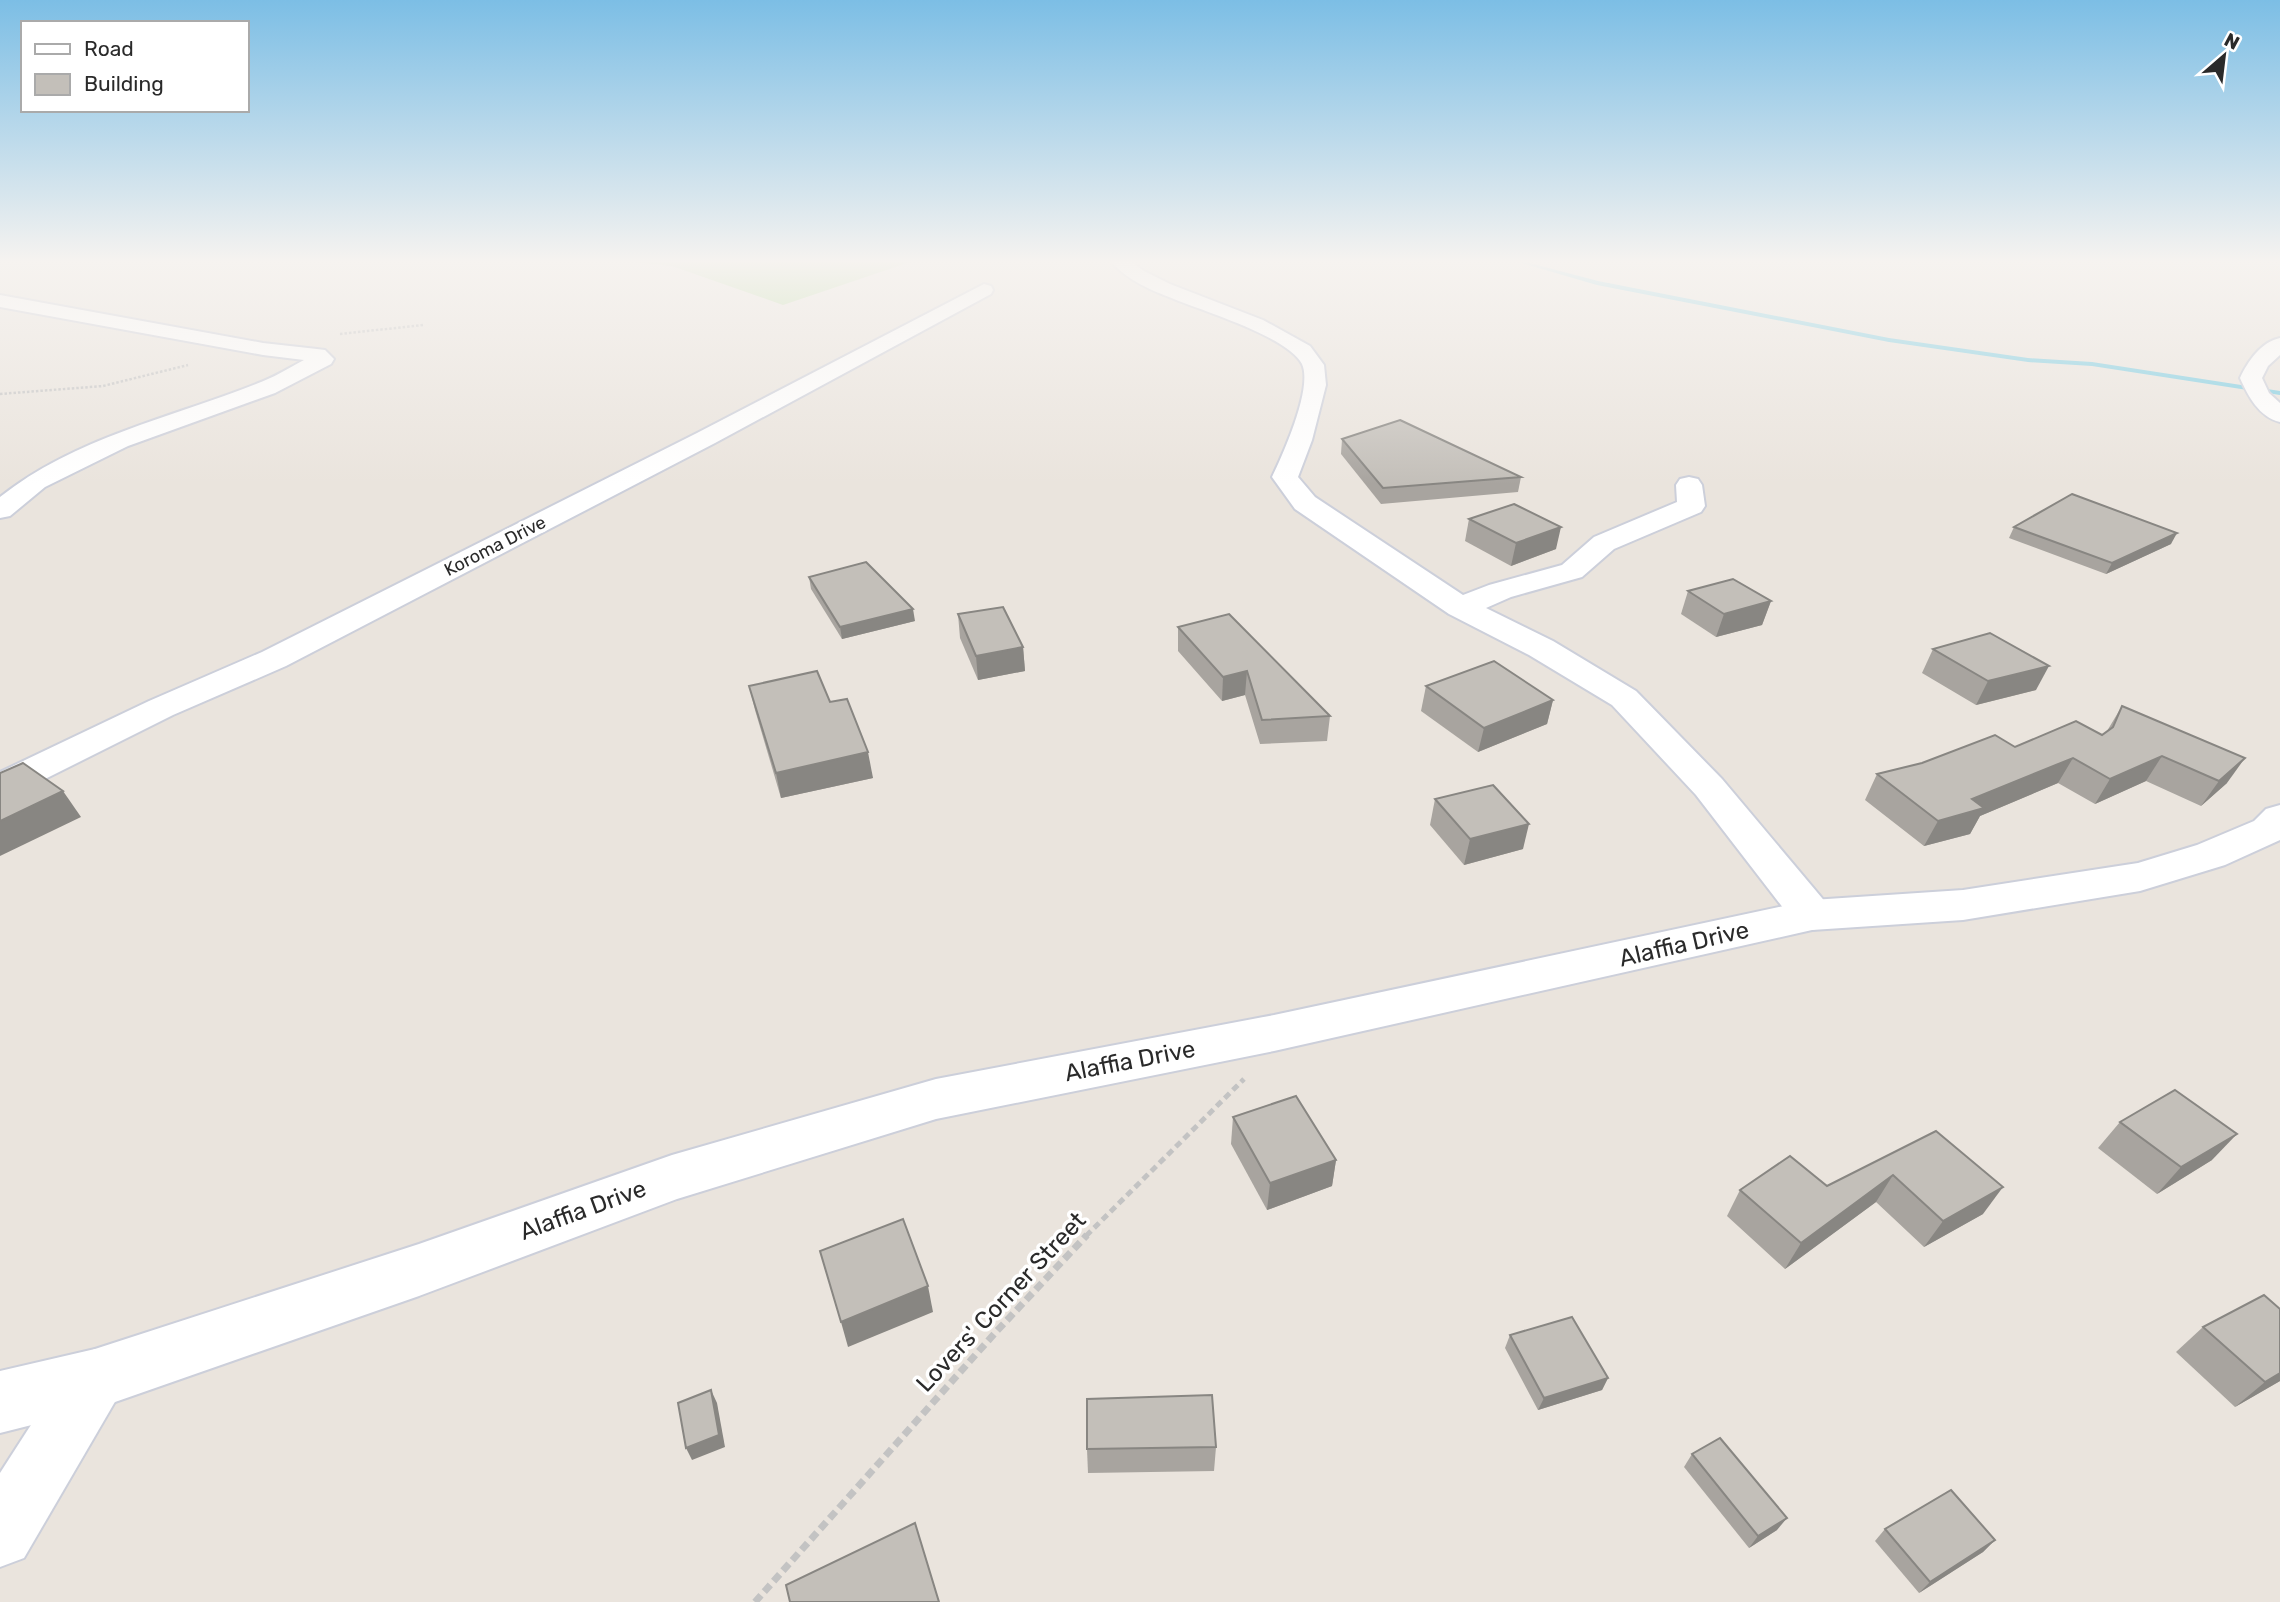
<svg xmlns="http://www.w3.org/2000/svg" width="2280" height="1602" font-family="Rubik,sans-serif">
  <style>
    .green { fill: #b7dba0 }
    .lines { fill: none; stroke-linecap: round; stroke-linejoin: round }
    .stream { fill: #7bcce1; fill-rule: evenodd }
    .street-casing { stroke: #cccfda; stroke-width: 4 }
    .secondary-casing { stroke: #cccfda; stroke-width: 4 }
    .path-far2 { stroke: #c3c3c3; stroke-width: 2.5; stroke-dasharray: 2.5 2; stroke-linecap: butt }
    .path-far1 { stroke: #c3c3c3; stroke-width: 5; stroke-dasharray: 7 4.5; stroke-linecap: butt }
    .path { stroke: #c3c3c3; stroke-width: 7; stroke-dasharray: 9 5; stroke-linecap: butt }
    .street { fill: #fff; fill-rule: evenodd }
    .secondary { fill: #fff; fill-rule: evenodd }
    .wall { fill: #a8a49f }
    .shaded-wall { fill: #888682 }
    .building { fill: #c3bfb9; stroke: #888682; stroke-width: 2 }
    .labels { text-anchor: middle; dominant-baseline: central; stroke-width: 7; stroke-linejoin: round; paint-order: stroke }
    .far-street-label { font-size: 18px; fill: #2a2a2a; stroke: #fff }
    .near-street-label { font-size: 24px; fill: #2a2a2a; stroke: #fff }
  </style>
  <rect width="100%" height="100%" fill="#eae4dd"/>
  <path class="green" d="M614,260H916L783,305L672,266Z"/>
  <g class="lines">
    <path class="stream" d="M1511,260H1518L1598,281L1889,338L2028,358L2092,362L2280,391V395L2092,366L2028,362L1889,342L1597,285Z"/>
    <g class="street-casing">
      <g id="street">
        <path d="M1110,260H1129L1144,271L1170,284L1263,320L1310,346L1324,365L1326,385L1312,440L1298,477L1315,497L1463,595L1489,585L1562,565L1594,537L1677,502L1676,485L1680,479L1689,477L1698,479L1702,485L1705,506L1701,512L1614,549L1582,577L1511,597L1486,608L1553,641L1636,691L1722,779L1827,904L1833,915L1827,926L1812,930L1797,926L1696,795L1612,705L1529,655L1449,614L1295,509L1272,477C1283,454 1313,388 1302,364C1288,336 1199,310 1169,297C1148,289 1124,278 1110,260Z"/>
        <path d="M984,284L991,286L993,290L991,294L715,443L286,666L173,715L13,795L0,799V772L149,701L262,652L697,433Z"/>
        <path d="M0,295L263,343L317,349L325,350L334,359L331,364L275,393L128,446L45,487L10,516L0,518V497C74,438 170,418 256,384C273,378 289,368 304,360L263,355L0,307Z"/>
        <path d="M95,1349L116,1358L125,1379L116,1400L24,1558L0,1567V1473L74,1358Z"/>
      </g>
    </g>
    <g class="secondary-casing">
      <g id="secondary">
        <path d="M2280,338V355L2268,366L2262,378L2269,393L2280,403V422C2259,417 2248,396 2240,378C2248,361 2261,342 2280,338Z"/>
        <path d="M2280,805V840L2225,865L2140,891L1963,920L1812,930L1274,1051L936,1119L677,1199L419,1296L95,1409L0,1433V1371L95,1349L419,1244L672,1155L936,1079L1274,1015L1812,900L1963,890L2138,863L2197,845L2254,821L2266,809Z"/>
      </g>
    </g>
    <g class="path-far2">
      <path d="M340,334L423,325"/>
      <path d="M0,394L103,386L188,365"/>
    </g>
    <path class="path-far1" d="M1086,1236L1244,1079"/>
    <path class="path" d="M755,1602L995,1333L1087,1235"/>
    <use href="#street" class="street"/>
    <use href="#secondary" class="secondary"/>
  </g>
  <g class="wall">
    <path d="M1342,439L1521,477L1518,492L1381,504L1341,454Z"/>
    <path d="M1469,519L1556,549L1511,566L1465,541Z"/>
    <path d="M2014,527L2171,544L2106,574L2009,538Z"/>
    <path d="M809,577L915,621L842,639L811,589Z"/>
    <path d="M1688,591L1771,601L1762,625L1716,637L1681,614Z"/>
    <path d="M958,614L1023,647L1025,671L978,680L960,638Z"/>
    <path d="M1178,627L1330,716L1327,741L1260,744L1245,695L1222,701L1178,651Z"/>
    <path d="M1933,649L2036,690L1976,705L1922,673Z"/>
    <path d="M749,686L830,702L873,778L781,798L755,710Z"/>
    <path d="M1426,686L1553,700L1547,724L1478,752L1421,711Z"/>
    <path d="M2122,706L2227,783L2201,806L2146,781L2095,804L2058,783L1980,816L1970,834L1924,846L1865,800L1877,774L2015,747L2102,735L2107,731Z"/>
    <path d="M1435,799L1523,849L1464,865L1430,825Z"/>
    <path d="M1233,1117L1336,1160L1332,1186L1267,1210L1231,1144Z"/>
    <path d="M2120,1122L2212,1160L2157,1194L2098,1148Z"/>
    <path d="M1936,1131L1983,1214L1924,1247L1876,1202L1785,1269L1727,1216L1740,1190L1827,1186Z"/>
    <path d="M2203,1327L2280,1381L2235,1407L2176,1352Z"/>
    <path d="M1510,1335L1608,1378L1602,1390L1538,1410L1505,1348Z"/>
    <path d="M1216,1447L1214,1471L1088,1473L1087,1449Z"/>
    <path d="M1692,1454L1777,1530L1749,1548L1684,1467Z"/>
    <path d="M1885,1529L1995,1540L1983,1552L1919,1593L1875,1541Z"/>
  </g>
  <g class="shaded-wall">
    <path d="M1561,527L1556,549L1511,566L1516,543Z"/>
    <path d="M2177,533L2171,544L2106,574L2112,563Z"/>
    <path d="M1771,601L1762,625L1716,637L1724,614Z"/>
    <path d="M913,609L915,621L842,639L840,627Z"/>
    <path d="M1023,647L1025,671L978,680L976,656Z"/>
    <path d="M2049,666L2036,690L1976,705L1988,681Z"/>
    <path d="M1247,671L1245,695L1222,701L1223,677Z"/>
    <path d="M1553,700L1547,724L1478,752L1484,728Z"/>
    <path d="M868,752L873,778L781,798L776,773Z"/>
    <path d="M2162,756L2146,781L2095,804L2110,779Z"/>
    <path d="M2073,758L2058,783L1980,816L1970,834L1924,846L1938,821L1972,799Z"/>
    <path d="M2245,758L2227,783L2201,806L2219,781Z"/>
    <path d="M63,791L81,817L0,856V821Z"/>
    <path d="M1529,824L1523,849L1464,865L1470,839Z"/>
    <path d="M2237,1134L2212,1160L2157,1194L2181,1167Z"/>
    <path d="M1336,1160L1332,1186L1267,1210L1270,1183Z"/>
    <path d="M1893,1175L1876,1202L1785,1269L1801,1243Z"/>
    <path d="M2003,1187L1983,1214L1924,1247L1943,1221Z"/>
    <path d="M928,1286L933,1312L848,1347L841,1322Z"/>
    <path d="M2280,1373V1381L2235,1407L2265,1382Z"/>
    <path d="M1608,1378L1602,1390L1538,1410L1544,1398Z"/>
    <path d="M711,1390L717,1403L725,1447L692,1460L686,1448Z"/>
    <path d="M1787,1518L1777,1530L1749,1548L1758,1536Z"/>
    <path d="M1995,1540L1983,1552L1919,1593L1930,1582Z"/>
  </g>
  <g class="building">
    <path d="M1400,420L1521,477L1383,488L1342,439Z"/>
    <path d="M2072,494L2177,533L2112,563L2014,527Z"/>
    <path d="M1514,504L1561,527L1516,543L1469,519Z"/>
    <path d="M866,562L913,609L840,627L809,577Z"/>
    <path d="M1733,579L1771,601L1724,614L1688,591Z"/>
    <path d="M1003,607L1023,647L976,656L958,614Z"/>
    <path d="M1229,614L1330,716L1262,720L1247,671L1223,677L1178,627Z"/>
    <path d="M1990,633L2049,666L1988,681L1933,649Z"/>
    <path d="M1494,661L1553,700L1484,728L1426,686Z"/>
    <path d="M817,671L830,702L847,699L868,752L776,773L749,686Z"/>
    <path d="M2122,706L2245,758L2219,781L2162,756L2110,779L2073,758L1972,799L1984,808L1938,821L1877,774L1922,763L1995,735L2015,747L2076,721L2102,735L2113,727Z"/>
    <path d="M23,763L63,791L0,821V773Z"/>
    <path d="M1493,785L1529,824L1470,839L1435,799Z"/>
    <path d="M2175,1090L2237,1134L2181,1167L2120,1122Z"/>
    <path d="M1296,1096L1336,1160L1270,1183L1233,1117Z"/>
    <path d="M1936,1131L2003,1187L1943,1221L1893,1175L1801,1243L1740,1190L1790,1156L1827,1186Z"/>
    <path d="M903,1219L928,1286L841,1322L820,1251Z"/>
    <path d="M2264,1295L2280,1309V1373L2265,1382L2203,1327Z"/>
    <path d="M1572,1317L1608,1378L1544,1398L1510,1335Z"/>
    <path d="M711,1390L719,1435L686,1448L678,1403Z"/>
    <path d="M1212,1395L1216,1447L1087,1449V1399Z"/>
    <path d="M1720,1438L1787,1518L1758,1536L1692,1454Z"/>
    <path d="M1951,1490L1995,1540L1930,1582L1885,1529Z"/>
    <path d="M915,1523L939,1602H790L786,1585Z"/>
  </g>
  <linearGradient id="sky" x2="0" y2="1"><stop stop-color="#7cbee5"/><stop offset="0.54" stop-color="#f6f3f0"/><stop offset="1" stop-color="#f6f3f0" stop-opacity="0"/></linearGradient>
  <rect width="2280" height="484" fill="url(#sky)"/>
  <g class="labels">
    <g class="far-street-label">
      <text transform="translate(495 546) rotate(-27)">Koroma Drive</text>
    </g>
    <g class="near-street-label">
      <text transform="translate(1684 944) rotate(-13)">Alaffia Drive</text>
      <text transform="translate(1130 1061) rotate(-11)">Alaffia Drive</text>
      <text transform="translate(583 1210) rotate(-20)">Alaffia Drive</text>
      <text transform="translate(1001 1302) rotate(-47)">Lovers' Corner Street</text>
    </g>
  </g>
  <rect x="21" y="21" width="228" height="91" fill="#ffffff" stroke="#aaaaaa" stroke-width="2"/>
  <rect x="35" y="44" width="35" height="10" fill="#ffffff" stroke="#aaaaaa" stroke-width="2"/>
  <text x="84" y="56" font-size="21" fill="#2a2a2a">Road</text>
  <rect x="35" y="74" width="35" height="21" fill="#c3bfb9" stroke="#aaaaaa" stroke-width="2"/>
  <text x="84" y="91" font-size="21" fill="#2a2a2a">Building</text>
  <g transform="translate(2224 56) rotate(28)" stroke="#ffffff" stroke-width="5" paint-order="stroke">
  <path d="M0-5L12 26L0 18L-12 26Z" fill="#2a2a2a"/>
  <text y="-10" font-size="19" font-weight="bold" text-anchor="middle" fill="#2a2a2a">N</text>
  </g>
</svg>
